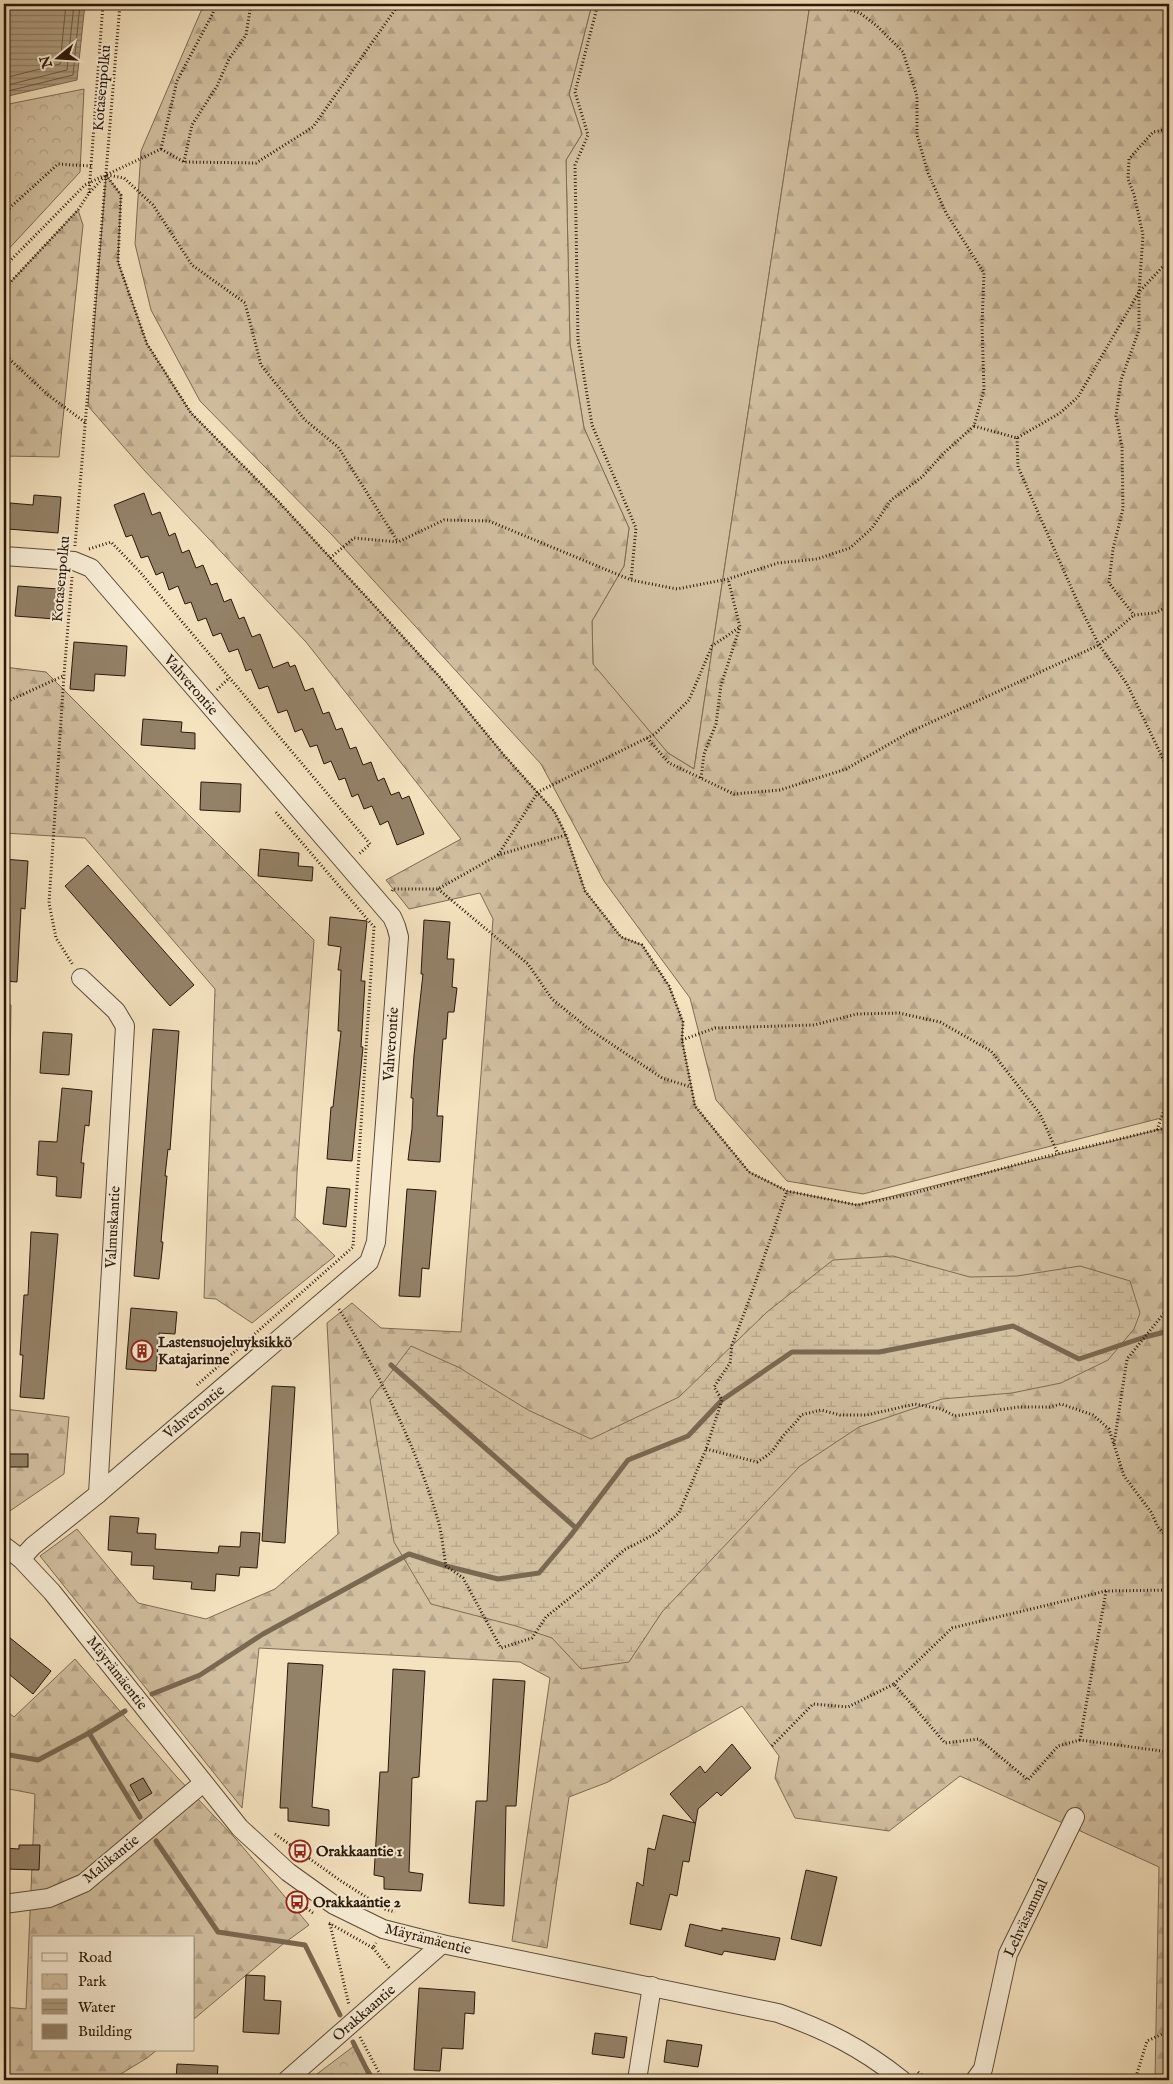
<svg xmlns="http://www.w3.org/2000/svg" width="1173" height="2084" font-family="'IM FELL English',serif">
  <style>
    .grass { fill: #d2c0a1; stroke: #7e6c54 }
    .forest { fill: url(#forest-firs); stroke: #7e6c54 }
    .wetland { fill: url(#wetland-marsh); stroke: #7e6c54 }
    .park { fill: url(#park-crowns); stroke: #7e6c54 }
    .water { fill: url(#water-rules); stroke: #7a6851 }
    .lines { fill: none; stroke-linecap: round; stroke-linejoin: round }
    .shore { stroke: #6d5b44; stroke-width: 1 }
    .stream { stroke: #7a6851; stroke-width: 5 }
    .building { fill: #948268; stroke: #2a1808 }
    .minor-casing { stroke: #5d4b36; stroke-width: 20 }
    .path { stroke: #2a1808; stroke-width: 3; stroke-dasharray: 1 2.5; stroke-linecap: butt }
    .minor { stroke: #f8edd6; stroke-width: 18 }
    .labels { text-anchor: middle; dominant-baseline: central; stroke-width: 4; stroke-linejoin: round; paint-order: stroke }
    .street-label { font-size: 15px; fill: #2a1808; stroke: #f8edd6 }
    .poi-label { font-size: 15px; font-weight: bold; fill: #2a1808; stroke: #f8edd6; text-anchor: start }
  </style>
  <defs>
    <pattern id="forest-firs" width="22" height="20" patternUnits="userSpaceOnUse" patternTransform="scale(1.25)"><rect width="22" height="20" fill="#d2c0a1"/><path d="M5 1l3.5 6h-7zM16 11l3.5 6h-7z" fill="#b4a489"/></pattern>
    <pattern id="wetland-marsh" width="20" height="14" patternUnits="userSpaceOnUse" patternTransform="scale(1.25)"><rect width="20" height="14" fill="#d2c0a1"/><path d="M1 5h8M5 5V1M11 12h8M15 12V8" fill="none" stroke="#b4a489"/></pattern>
    <pattern id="park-crowns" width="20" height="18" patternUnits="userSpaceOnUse" patternTransform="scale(1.25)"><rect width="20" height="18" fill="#d2c0a1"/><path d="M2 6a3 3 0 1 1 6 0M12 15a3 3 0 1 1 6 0" fill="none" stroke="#b4a489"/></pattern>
    <pattern id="water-rules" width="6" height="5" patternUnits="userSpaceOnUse" patternTransform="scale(1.25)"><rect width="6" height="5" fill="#b09e81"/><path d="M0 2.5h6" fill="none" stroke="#8f8068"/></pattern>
  </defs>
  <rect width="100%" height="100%" fill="#f5e3c0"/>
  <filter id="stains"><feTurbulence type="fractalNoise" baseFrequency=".004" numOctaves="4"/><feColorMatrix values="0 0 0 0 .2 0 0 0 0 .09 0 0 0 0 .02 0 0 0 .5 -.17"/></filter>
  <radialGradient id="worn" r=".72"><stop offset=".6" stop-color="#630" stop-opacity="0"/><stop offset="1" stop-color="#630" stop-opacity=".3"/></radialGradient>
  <path class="grass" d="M592,4H810L694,769L668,753L593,665L592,621L624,566L629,528L584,428L570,344L566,160L582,134L569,94Z"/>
  <g class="forest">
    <path d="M204,4H592L569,94L582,134L566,160L570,344L584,428L629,528L624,566L592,621L593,664L668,753L694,769L810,4H1169V1116L863,1194L787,1181L716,1100L690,998L604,881L541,764L332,535L200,401L151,310L135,244L141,151Z"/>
    <path d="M106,175L121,195L118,262L147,344L191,413L278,501L439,676L503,754L554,811L566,835L585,891L621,937L642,945L669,986L683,1022L682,1040L695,1106L749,1172L787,1191L857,1205L1169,1127V2080H1155L1159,1867L960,1776L889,1831L795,1818L775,1778L779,1756L742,1706L608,1782L569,1797L547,1948L512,1941L550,1678L520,1662L259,1648L242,1808L40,1556L77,1529L138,1603L206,1619L275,1589L338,1534L327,1323L352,1303L381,1328L461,1332L493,919L480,893L409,909L386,880L461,839L306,642L143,469L88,406Z"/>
    <path d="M78,210L83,225L59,457L4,456V289Z"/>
    <path d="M4,667L46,672L314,940L297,1173L295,1217L335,1256L252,1323L216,1299L204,1298L215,989L85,838L4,833Z"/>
    <path d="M4,1003L11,1005L5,1409L69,1417L64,1474L4,1515Z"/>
    <path d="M75,1659L176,1776L235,1838L309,1925L283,1944L194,2019V1938H34V2050H157L147,2058L111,2080H4V2007L26,2009L35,1794L4,1788V1709L14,1717Z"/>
  </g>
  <path class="wetland" d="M893,1256L970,1277L1017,1276L1080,1266L1130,1281L1140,1313L1134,1329L1108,1360L1061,1383L1012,1393L942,1399L859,1427L800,1466L662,1612L629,1662L581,1669L552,1638L516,1626L431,1604L394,1542L370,1400L411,1346L458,1367L528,1410L591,1439L679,1397L767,1312L833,1260Z"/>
  <g class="park">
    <path d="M84,89L80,172L4,254V105Z"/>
    <path d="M354,2046L376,2080H309Z"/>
  </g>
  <path class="water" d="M4,4H85L77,80L4,97Z"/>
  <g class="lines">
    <g class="shore">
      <path d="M4,78L60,64L66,4"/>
      <path d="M4,86L67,70L74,4"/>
      <path d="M4,92L73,75L80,4"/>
    </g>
    <g class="stream">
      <path d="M391,1365L576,1528"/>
      <path d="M152,1694L200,1675L263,1634L409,1554L446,1566L498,1579L539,1573L571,1535L628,1460L688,1436L722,1400L792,1352H879L1013,1326L1079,1359L1145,1337L1169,1331"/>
      <path d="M89,1733L140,1817"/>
      <path d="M4,1754L38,1760L89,1733L125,1711"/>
      <path d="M156,1841L218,1932L305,1945L340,2015"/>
      <path d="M353,2042L372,2080"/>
    </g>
  </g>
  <g class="building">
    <path d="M144,493L152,515L160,512L169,536L175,533L182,553L189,550L196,568L203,565L211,585L217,583L224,602L231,599L239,619L244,617L252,637L260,634L273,668L288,662L290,667L295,665L305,691L313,688L323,714L329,712L336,730L342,728L350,749L356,747L363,765L371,762L378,781L384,778L391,795L399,792L402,799L409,796L424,834L397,845L388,821L380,825L372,806L364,809L358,794L352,797L345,778L339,780L331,761L324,764L317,745L310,747L302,729L295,732L287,710L278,713L268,686L259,689L251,669L246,671L238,649L229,652L221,633L213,636L206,618L198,621L191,602L185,604L178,586L169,590L163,572L156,575L148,556L141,558L132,535L126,537L114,505Z"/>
    <path d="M34,495L61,497L58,533L8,529L10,503L33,505Z"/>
    <path d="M18,586L58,589L55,619L15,616Z"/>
    <path d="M74,642L127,646L125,676L95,674L94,691L70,689Z"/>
    <path d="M143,719L182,722L181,732L195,733V749L141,745Z"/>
    <path d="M201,782L241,784L240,812L200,810Z"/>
    <path d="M260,849L299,853L298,866L313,867L312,881L258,876Z"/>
    <path d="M4,859L28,861L25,909L21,908L17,982L4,981Z"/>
    <path d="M88,865L194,985L170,1006L65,886Z"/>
    <path d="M330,917L367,921L361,981H365L361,1047H363L352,1161L327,1159L331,1107H333L341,1031H338L341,970H338L341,947L328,945Z"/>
    <path d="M424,920L450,922L447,959H454L452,987L457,988L454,1012H448L446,1039H443L437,1116H443L440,1162L408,1160L412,1129L413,1098H411L414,1055L423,974H421Z"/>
    <path d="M153,1029L179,1031L170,1150L168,1149L165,1176H167L161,1242H163L159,1279L134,1276Z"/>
    <path d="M43,1032L72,1034L69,1075L40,1073Z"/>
    <path d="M62,1088L92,1091L89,1126L85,1125L81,1163H84L81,1198L56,1196L57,1177L37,1175L39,1141L57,1142Z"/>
    <path d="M327,1187L350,1189L346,1227L323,1224Z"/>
    <path d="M407,1189L436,1191L429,1269L422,1268L420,1297L399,1296Z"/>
    <path d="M31,1232L58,1234L44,1399L20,1397L23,1355H20L24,1295H28Z"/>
    <path d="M131,1308L177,1312L175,1334L159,1333L156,1371L126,1369Z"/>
    <path d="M272,1386L295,1387L285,1543L262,1541Z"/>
    <rect x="7" y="1454" width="21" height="13"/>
    <path d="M110,1516L139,1518L137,1533L156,1534L155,1549L218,1553L219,1546L240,1547L241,1532L260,1533L257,1568L240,1567L239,1576L216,1574L215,1591L191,1589L192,1582L153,1579L154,1566L131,1565L132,1552L108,1550Z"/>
    <path d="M4,1633L51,1671L33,1694L4,1670Z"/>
    <path d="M288,1663L323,1665L312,1807L329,1810V1826L288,1821V1808H280Z"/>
    <path d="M393,1669L425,1671L419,1777L412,1778L409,1872L423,1874L421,1891L384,1889V1877L374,1875L380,1772H388Z"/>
    <path d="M493,1679L525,1681L516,1806H506L504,1906L469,1903L476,1801H487Z"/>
    <path d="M732,1744L751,1768L721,1796L717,1792L698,1809L689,1862L683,1861L677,1896L670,1894L661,1930L630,1924L637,1882L643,1886L648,1848L655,1850L663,1815L695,1823L670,1794L700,1766L705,1773Z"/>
    <path d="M143,1778L152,1793L139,1801L130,1785Z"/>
    <path d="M19,1845H40L39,1870L4,1869V1848L19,1849Z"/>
    <path d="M806,1870L837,1877L821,1946L791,1939Z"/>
    <path d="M690,1924L722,1931V1928L780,1938L775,1960L724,1951L722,1955L685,1946Z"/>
    <path d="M246,1975L265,1976L264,2000L281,2001L279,2034L243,2032Z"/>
    <path d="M419,1988L475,1992L474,2014L465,2013L463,2049L442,2048L440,2071L414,2070Z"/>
    <path d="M595,2033L627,2037L624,2058L592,2054Z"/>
    <path d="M667,2040L702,2045L698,2067L664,2062Z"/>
    <path d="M177,2064L218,2066L217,2080H176Z"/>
  </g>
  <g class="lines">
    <g class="minor-casing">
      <g id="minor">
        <path d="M4,556L74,561L91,568L392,917L396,926L399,937L376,1242L369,1262L98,1494L33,1546L21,1559"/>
        <path d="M81,978L116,1011L125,1026L98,1494"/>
        <path d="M4,1546L21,1559L52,1592L240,1828L288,1872L334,1905L383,1929L442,1944L778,2013C826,2030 862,2048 902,2080"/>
        <path d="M4,1904L49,1898L84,1883L203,1783"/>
        <path d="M287,2080L442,1944"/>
        <path d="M637,2080L652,1986"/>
        <path d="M975,2080L983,2069L1008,1954L1075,1817"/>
      </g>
    </g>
    <g class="path">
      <path d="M598,4L575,92L588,135L575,165L578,340L592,425L636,528L631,580"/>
      <path d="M1169,129L1153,132L1129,159L1128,179L1134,194L1143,235L1139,292V330L1121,380L1116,416L1122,447L1123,509L1113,549L1109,583L1134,615L1155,613L1169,606"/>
      <path d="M161,149L184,162L256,163L313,127L399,4"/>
      <path d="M161,149L177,81L213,13L215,4"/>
      <path d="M184,162L192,125L217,86L229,59L246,35L251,4"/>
      <path d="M106,175L121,195L118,262L147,344L191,413L278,501L439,676L503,754L554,811L566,835L585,891L621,937L642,945L669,986L683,1022L682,1040L695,1106L749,1172L787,1191L857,1205L911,1194L1040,1158L1169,1127"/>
      <path d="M107,175L124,178L153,205L192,265L245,303L261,365L305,420L338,447L398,542"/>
      <path d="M89,193L103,4"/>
      <path d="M4,213L58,164L91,166"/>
      <path d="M4,267L85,185L103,176"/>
      <path d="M4,289L78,210L89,193L106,175L161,149"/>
      <path d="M4,354L48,395L86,423"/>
      <path d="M974,426L1017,438L1060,413L1078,397L1139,292L1169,260"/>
      <path d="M1017,438L1018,467L1078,603L1099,645L1127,684L1166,765L1169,798"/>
      <path d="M75,546L120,4"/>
      <path d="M89,549L111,542L140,572L370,844L358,855"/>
      <path d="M330,558L354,538L398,542L444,520L489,521L631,580L677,589L728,579L778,563L817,559L850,548L872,528L891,500L922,477L945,452L974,426L984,390L982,325L984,273L946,213L928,173L917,135V96L903,52L877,26L860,13L832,4"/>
      <path d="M72,577L64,675L49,903L56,938L73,965"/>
      <path d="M217,690L229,678"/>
      <path d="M4,703L63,676"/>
      <path d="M647,738L669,763L734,794L780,790L846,769L910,732L1099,645L1134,615"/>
      <path d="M701,778L704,754L716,724L721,685L740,627"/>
      <path d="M498,855L538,792L655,734L689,700L712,646L740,627L728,579"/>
      <path d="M438,889L528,964L552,999L589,1029L662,1078L691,1087"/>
      <path d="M392,891L393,889H438L498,855L566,835"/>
      <path d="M682,1040L715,1028L814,1025L857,1014L899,1013L940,1022L991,1051L1040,1114L1058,1154"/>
      <path d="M1157,1130L1169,1096"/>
      <path d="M339,1309C379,1374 415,1443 437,1517C442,1532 443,1550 446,1566L463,1578L501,1648L532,1638L546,1617L592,1580L624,1550L655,1534L679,1513L706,1449L722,1400L714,1387L730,1363L732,1345L751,1295L787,1191"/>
      <path d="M197,1385L353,1247L374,927L275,811"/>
      <path d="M1114,1444L1127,1359L1169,1307"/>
      <path d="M706,1449L757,1462C772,1453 771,1453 780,1440C787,1430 794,1426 801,1415L821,1410L840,1415H867L915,1404L941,1409L955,1416L1019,1407H1050L1061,1404L1093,1415L1109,1429L1124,1476L1151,1512L1158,1527L1167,1537V1551L1169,1556"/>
      <path d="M1169,1590L1106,1591L1080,1740L1169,1752"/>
      <path d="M894,1684L952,1628L1106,1591"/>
      <path d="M772,1746L813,1704L848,1707L894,1684L945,1743L979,1739L1028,1780L1058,1746L1080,1740"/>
      <path d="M275,1834L341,1881L385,1909L395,1912"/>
      <path d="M298,1902L313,1913"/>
      <path d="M329,1923L373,1948L376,1943"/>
      <path d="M330,1924L349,2005"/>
      <path d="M373,1948L390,1969"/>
      <path d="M360,2037L383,2080"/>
      <path d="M918,2072L927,2080"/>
      <path d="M1008,2080L1020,2077L1028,2080"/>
      <path d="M1135,2080L1147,2041L1169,2031"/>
    </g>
    <use href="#minor" class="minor"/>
  </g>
  <defs>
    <g id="building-ring" transform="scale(1.125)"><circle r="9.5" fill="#f8edd6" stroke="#8f2418" stroke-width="1.5"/><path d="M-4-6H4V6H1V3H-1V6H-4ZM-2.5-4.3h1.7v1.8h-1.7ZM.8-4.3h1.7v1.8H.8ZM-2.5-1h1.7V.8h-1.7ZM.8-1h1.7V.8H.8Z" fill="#8f2418"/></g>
    <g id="bus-ring" transform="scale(1.125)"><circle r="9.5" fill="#f8edd6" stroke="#8f2418" stroke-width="1.5"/><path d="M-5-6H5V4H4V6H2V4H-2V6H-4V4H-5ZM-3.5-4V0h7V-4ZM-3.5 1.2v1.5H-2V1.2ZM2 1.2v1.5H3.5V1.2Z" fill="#8f2418"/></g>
  </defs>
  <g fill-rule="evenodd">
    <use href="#building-ring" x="142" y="1351"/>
    <use href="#bus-ring" x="300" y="1851"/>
    <use href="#bus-ring" x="297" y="1902"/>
  </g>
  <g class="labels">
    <g class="street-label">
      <text transform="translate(102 88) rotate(-85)">Kotasenpolku</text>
      <text transform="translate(61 579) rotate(-85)">Kotasenpolku</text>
      <text transform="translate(191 685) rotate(49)">Vahverontie</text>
      <text transform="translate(391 1044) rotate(-86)">Vahverontie</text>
      <text transform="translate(113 1227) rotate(-87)">Valmuskantie</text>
      <text transform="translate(194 1412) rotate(-40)">Vahverontie</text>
      <text transform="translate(117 1673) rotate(52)">Mäyrämäentie</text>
      <text transform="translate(111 1859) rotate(-39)">Malikantie</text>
      <text transform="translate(1026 1918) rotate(-65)">Lehväsammal</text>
      <text transform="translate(428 1939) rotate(14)">Mäyrämäentie</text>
      <text transform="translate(364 2013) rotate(-41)">Orakkaantie</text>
    </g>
    <g class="poi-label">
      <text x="158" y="1342">Lastensuojeluyksikkö<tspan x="158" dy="17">Katajarinne</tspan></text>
      <text x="316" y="1851">Orakkaantie 1</text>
      <text x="313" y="1902">Orakkaantie 2</text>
    </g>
  </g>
  <rect width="1173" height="2084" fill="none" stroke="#f5e3c0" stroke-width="20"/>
  <rect x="5" y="5" width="1163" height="2074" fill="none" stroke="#2a1808" stroke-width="2.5"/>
  <rect x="10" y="10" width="1153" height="2064" fill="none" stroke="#2a1808"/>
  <rect x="32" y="1936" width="162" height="115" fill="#f8edd6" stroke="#a69884"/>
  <rect x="42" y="1953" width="25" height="8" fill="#f8edd6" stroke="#a69884"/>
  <text x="78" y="1962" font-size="15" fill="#2a1808">Road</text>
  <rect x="42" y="1974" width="25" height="15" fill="url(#park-crowns)" stroke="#a69884"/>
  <text x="78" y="1986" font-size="15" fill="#2a1808">Park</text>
  <rect x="42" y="1999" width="25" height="15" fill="url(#water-rules)" stroke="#a69884"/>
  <text x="78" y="2012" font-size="15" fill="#2a1808">Water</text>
  <rect x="42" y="2024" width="25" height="15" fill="#948268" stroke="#a69884"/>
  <text x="78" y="2036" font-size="15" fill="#2a1808">Building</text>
  <g transform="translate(58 58) rotate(252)" stroke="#f8edd6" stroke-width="4" paint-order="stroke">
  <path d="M0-4L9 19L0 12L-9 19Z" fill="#2a1808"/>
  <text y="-8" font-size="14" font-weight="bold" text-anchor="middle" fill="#2a1808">N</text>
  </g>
  <rect width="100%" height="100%" filter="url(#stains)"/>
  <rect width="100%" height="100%" fill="url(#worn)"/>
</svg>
